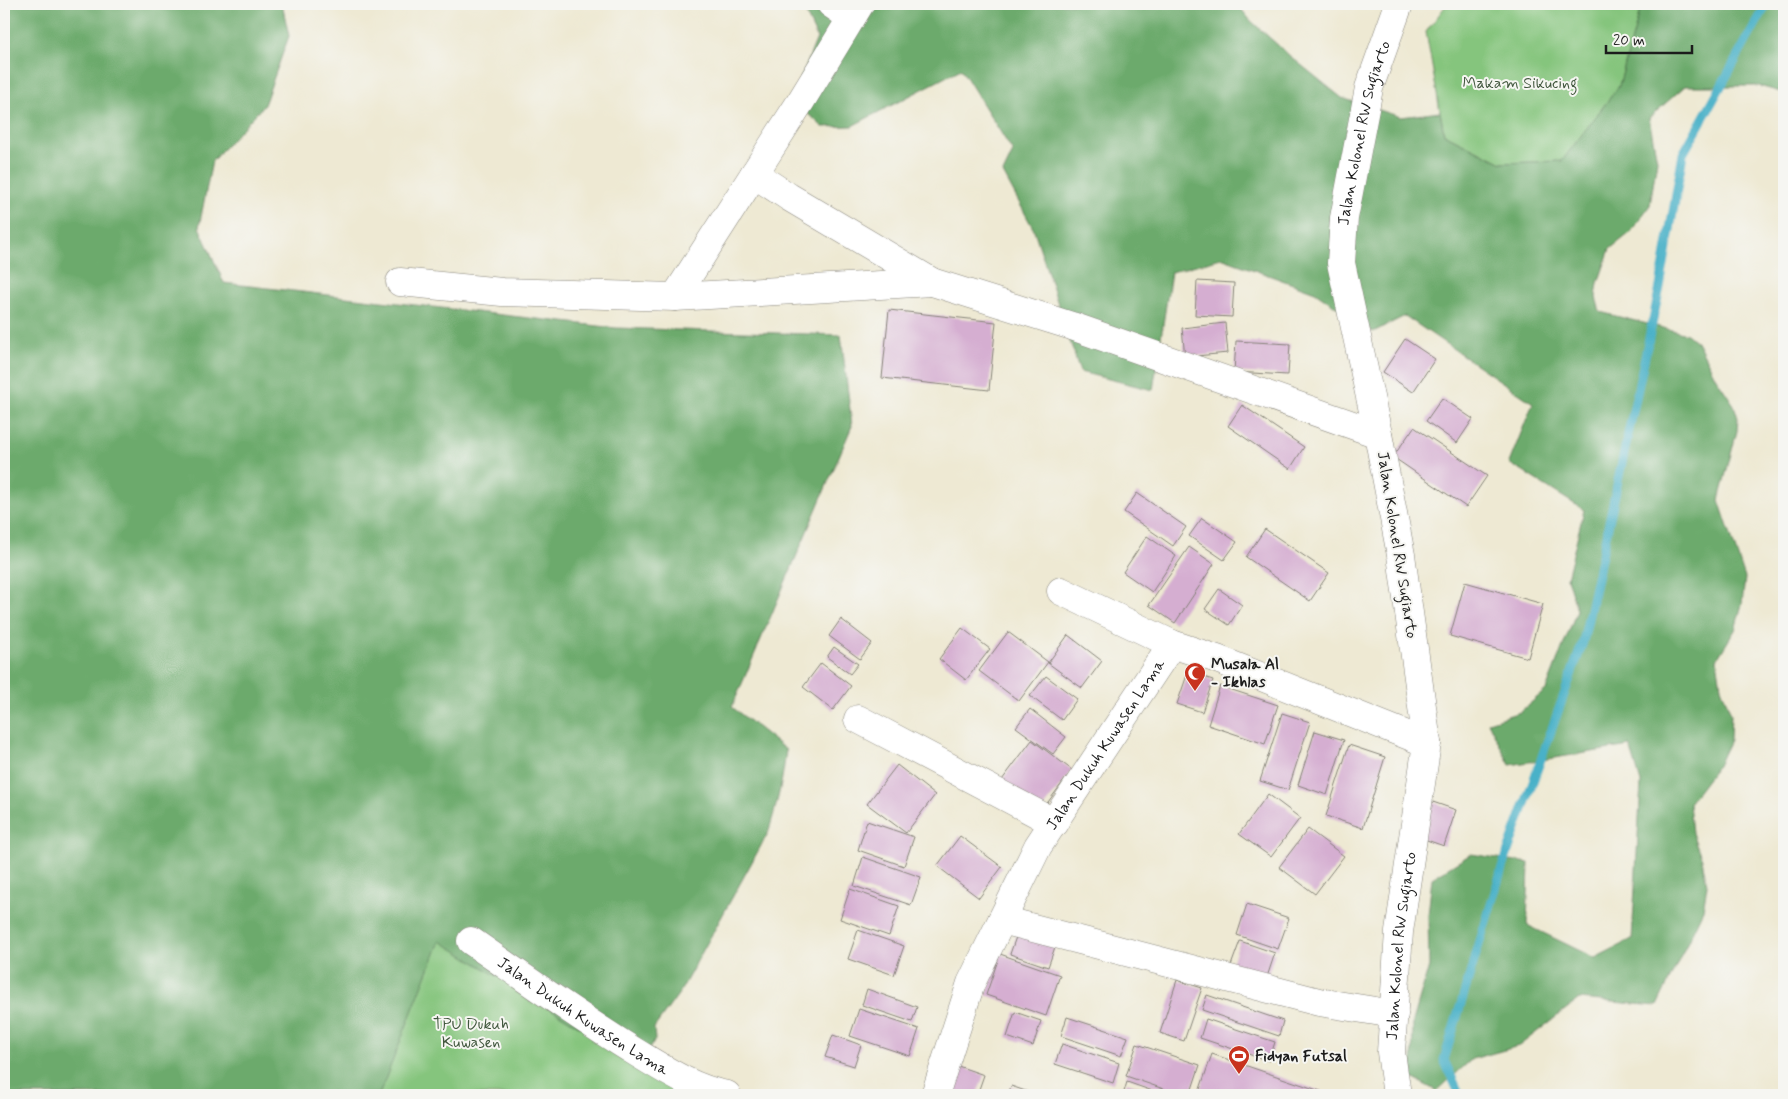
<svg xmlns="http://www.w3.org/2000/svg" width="1788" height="1099" font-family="Mynerve,sans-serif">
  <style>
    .green { fill: #85c57d; stroke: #50704c }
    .forest { fill: #6caa6c; stroke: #446344 }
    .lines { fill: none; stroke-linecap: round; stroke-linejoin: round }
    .stream { stroke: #49b1c8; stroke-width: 9 }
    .building { fill: #d5aed1 }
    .street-casing { stroke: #858278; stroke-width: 29 }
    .secondary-casing { stroke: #858278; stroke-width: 29 }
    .street { stroke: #fff; stroke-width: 28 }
    .secondary { stroke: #fff; stroke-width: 28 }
    .labels { text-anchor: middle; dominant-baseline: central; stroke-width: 4; stroke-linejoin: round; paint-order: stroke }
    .park-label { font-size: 16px; fill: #41573e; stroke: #f6f6f2 }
    .street-label { font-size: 16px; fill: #1c1c1c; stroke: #f6f6f2 }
    .poi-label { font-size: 16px; font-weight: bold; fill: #1c1c1c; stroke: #f6f6f2; text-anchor: start }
  </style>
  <rect width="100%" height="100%" fill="#f6f6f2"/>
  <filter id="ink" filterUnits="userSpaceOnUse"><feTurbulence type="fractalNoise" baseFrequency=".02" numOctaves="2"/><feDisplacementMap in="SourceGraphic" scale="10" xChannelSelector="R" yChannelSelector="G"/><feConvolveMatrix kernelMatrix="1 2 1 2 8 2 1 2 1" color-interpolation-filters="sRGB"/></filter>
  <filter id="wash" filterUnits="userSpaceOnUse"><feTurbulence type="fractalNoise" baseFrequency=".0096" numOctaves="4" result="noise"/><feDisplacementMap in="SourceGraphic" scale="20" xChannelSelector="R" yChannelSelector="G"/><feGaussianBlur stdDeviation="1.12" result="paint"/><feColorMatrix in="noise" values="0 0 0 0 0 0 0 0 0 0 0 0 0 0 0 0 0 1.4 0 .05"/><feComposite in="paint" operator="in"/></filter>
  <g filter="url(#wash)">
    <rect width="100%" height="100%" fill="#eee9d3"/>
    <g class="green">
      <path d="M1447,4H1642L1619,86L1562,161L1502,163L1444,134L1426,32Z"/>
      <path d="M440,940L691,1095H379Z"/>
    </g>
    <g class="forest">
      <path d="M4,4H282L289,36L264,105L212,161L199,227L224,283L616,328L841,335L852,426L732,707L786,750C783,779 777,805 768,833L680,992L654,1028L655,1040L639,1063L440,941L379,1095H4Z"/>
      <path d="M798,4H1237L1250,20L1290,56L1342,98L1401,117L1440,112L1444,134L1502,163L1562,161L1619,86L1642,4H1784V93L1759,86H1685L1649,118L1657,160L1650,205L1630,233L1610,249L1598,283L1596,297L1600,312L1687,334L1698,343L1716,378L1734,405L1738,418L1737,431L1719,500L1745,578L1742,604L1735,630L1717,659L1721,687L1731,714L1730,740L1718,765L1689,803L1692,833L1702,859L1707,885L1703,910L1657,1006L1579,999L1519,1046L1472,1059L1437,1091L1412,1078L1413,1021L1429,966L1428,915L1432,878L1471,854L1529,863L1527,925L1595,958L1632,939L1641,783L1630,746L1510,765L1488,722L1520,712L1546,690L1577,610L1567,578L1584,510L1509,463L1533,403L1405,316L1373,332L1315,292L1221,258L1171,272L1153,390L1080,372L1034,230L1003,173L1013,152L961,69L852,126L823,127L792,100L817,38L803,8Z"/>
    </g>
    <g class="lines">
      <path class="stream" d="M1460,1095L1444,1060L1503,865L1583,642L1660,287L1683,154L1767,4"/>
    </g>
    <g id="blocks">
      <g class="building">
        <path d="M1197,281L1234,283L1232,317L1195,315Z"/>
        <path d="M889,310L996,322L989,390L882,378Z"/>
        <path d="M1225,323L1228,353L1185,357L1182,328Z"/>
        <path d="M1405,339L1435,359L1413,392L1383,372Z"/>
        <path d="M1236,341L1290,344L1288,375L1234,372Z"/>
        <path d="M1442,398L1473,419L1457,443L1426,421Z"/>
        <path d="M1242,405L1304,447L1290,469L1228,426Z"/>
        <path d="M1414,427L1487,476L1466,507L1393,457Z"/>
        <path d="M1137,493L1186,527L1173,546L1124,512Z"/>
        <path d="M1202,518L1237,542L1224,560L1189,536Z"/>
        <path d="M1265,529L1329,573L1310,601L1246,557Z"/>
        <path d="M1147,536L1176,556L1152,592L1123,572Z"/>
        <path d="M1189,547L1214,564L1175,623L1149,605Z"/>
        <path d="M1465,582L1543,604L1528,658L1450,636Z"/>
        <path d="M1219,589L1242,605L1229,625L1205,609Z"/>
        <path d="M841,619L872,643L860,659L829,636Z"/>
        <path d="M962,628L990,649L966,680L939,659Z"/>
        <path d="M1008,632L1048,662L1019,701L979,671Z"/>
        <path d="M1068,635L1102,661L1082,688L1048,663Z"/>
        <path d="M834,647L858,664L850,674L827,657Z"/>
        <path d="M821,663L851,686L833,710L803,687Z"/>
        <path d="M1188,672L1213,680L1202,712L1177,704Z"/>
        <path d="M1046,676L1077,699L1062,720L1030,696Z"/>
        <path d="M1220,686L1278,705L1265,744L1208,725Z"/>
        <path d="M1030,709L1066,737L1053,754L1016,727Z"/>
        <path d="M1282,713L1310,722L1288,790L1260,781Z"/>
        <path d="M1315,731L1344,740L1327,795L1298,785Z"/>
        <path d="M1032,740L1072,770L1039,814L999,784Z"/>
        <path d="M1349,745L1385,757L1363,828L1326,816Z"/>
        <path d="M897,765L935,795L906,833L867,804Z"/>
        <path d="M1268,794L1300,818L1271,857L1239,834Z"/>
        <path d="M1430,801L1456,810L1444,846L1418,837Z"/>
        <path d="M867,821L914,837L904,866L858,850Z"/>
        <path d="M1308,829L1344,856L1315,894L1279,867Z"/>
        <path d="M960,836L1002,867L979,898L937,866Z"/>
        <path d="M863,857L921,877L911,905L854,886Z"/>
        <path d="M850,889L899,906L889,936L840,919Z"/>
        <path d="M1247,904L1289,918L1278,949L1237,935Z"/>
        <path d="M858,930L904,946L894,975L848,959Z"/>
        <path d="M1017,934L1055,947L1048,967L1010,954Z"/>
        <path d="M1240,941L1275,953L1265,983L1229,971Z"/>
        <path d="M1000,954L1060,975L1046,1016L986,995Z"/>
        <path d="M1177,980L1202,988L1184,1041L1160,1033Z"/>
        <path d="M867,989L917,1007L912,1022L862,1005Z"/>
        <path d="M1207,995L1283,1021L1279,1036L1202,1010Z"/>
        <path d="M859,1009L919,1029L910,1056L850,1036Z"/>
        <path d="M1015,1012L1041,1021L1033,1046L1007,1037Z"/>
        <path d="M1067,1017L1128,1037L1121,1056L1061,1036Z"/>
        <path d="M1206,1019L1275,1042L1269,1061L1200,1038Z"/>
        <path d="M833,1035L861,1045L854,1066L825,1057Z"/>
        <path d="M1062,1044L1119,1063L1113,1083L1055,1064Z"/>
        <path d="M1137,1044L1200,1065L1190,1095H1181L1126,1076Z"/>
        <path d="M1212,1054L1332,1095H1198Z"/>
        <path d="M955,1065L984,1075L977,1095H945Z"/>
        <path d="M1127,1082L1164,1095H1123Z"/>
        <path d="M1011,1086L1037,1095H1008Z"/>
      </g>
    </g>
  </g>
  <g filter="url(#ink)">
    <use href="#blocks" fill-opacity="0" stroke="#858278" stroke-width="1"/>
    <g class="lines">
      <g class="street-casing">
        <g id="street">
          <path d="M831,4L850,17"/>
          <path d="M754,174L789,197L932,282L1072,326L1378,434"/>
          <path d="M400,282L502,292L675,297L932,282"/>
          <path d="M675,297L801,101L860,4"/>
          <path d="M1061,591L1172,644L1217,659L1427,743"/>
          <path d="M858,719L1055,823"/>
          <path d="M1002,920L1319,1002L1394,1014"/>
          <path id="s1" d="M471,941C526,979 580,1018 637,1053C665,1070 694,1089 727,1095"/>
          <path id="s2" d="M935,1095L971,983L1038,846L1172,644"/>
        </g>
      </g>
      <g class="secondary-casing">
        <g id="secondary">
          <path id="s3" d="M1397,1095L1391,1052L1399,932L1427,743L1401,555L1378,434L1341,263L1344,218L1369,88L1399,4"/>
        </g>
      </g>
      <use href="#street" class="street"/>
      <use href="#secondary" class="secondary"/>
    </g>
  </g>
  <defs>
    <g id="mosque-pin" transform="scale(1.125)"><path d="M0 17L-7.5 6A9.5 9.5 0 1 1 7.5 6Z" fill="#c8321e" stroke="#f6f6f2"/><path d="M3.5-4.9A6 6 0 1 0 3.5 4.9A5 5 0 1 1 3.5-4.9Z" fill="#fff"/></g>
    <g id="stadium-pin" transform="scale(1.125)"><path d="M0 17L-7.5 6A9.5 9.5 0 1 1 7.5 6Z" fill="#c8321e" stroke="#f6f6f2"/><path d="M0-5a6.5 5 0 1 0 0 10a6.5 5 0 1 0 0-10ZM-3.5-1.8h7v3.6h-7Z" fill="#fff"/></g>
  </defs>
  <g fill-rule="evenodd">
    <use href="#mosque-pin" x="1195" y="673"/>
    <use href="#stadium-pin" x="1239" y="1056"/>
  </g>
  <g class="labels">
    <g class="park-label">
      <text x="1520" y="83">Makam Sikucing</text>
      <text x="471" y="1024">TPU Dukuh<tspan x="471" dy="18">Kuwasen</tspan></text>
    </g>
    <g class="street-label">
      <text stroke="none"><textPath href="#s3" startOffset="975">Jalan Kolonel RW Sugiarto</textPath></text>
      <text transform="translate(1397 545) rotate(81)">Jalan Kolonel RW Sugiarto</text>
      <text stroke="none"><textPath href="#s2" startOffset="392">Jalan Dukuh Kuwasen Lama</textPath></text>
      <text stroke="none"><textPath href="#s3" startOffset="150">Jalan Kolonel RW Sugiarto</textPath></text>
      <text stroke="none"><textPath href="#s1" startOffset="135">Jalan Dukuh Kuwasen Lama</textPath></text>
    </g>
    <g class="poi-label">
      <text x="1211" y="664">Musala Al<tspan x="1211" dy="18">- Ikhlas</tspan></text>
      <text x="1255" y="1056">Fidyan Futsal</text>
    </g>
  </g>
  <rect width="1788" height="1099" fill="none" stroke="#f6f6f2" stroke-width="20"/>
  <path d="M1606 45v8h86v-8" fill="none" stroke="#1c1c1c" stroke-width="2.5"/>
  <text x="1613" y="45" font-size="15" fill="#1c1c1c" stroke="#f6f6f2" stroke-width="4" paint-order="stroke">20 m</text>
</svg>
